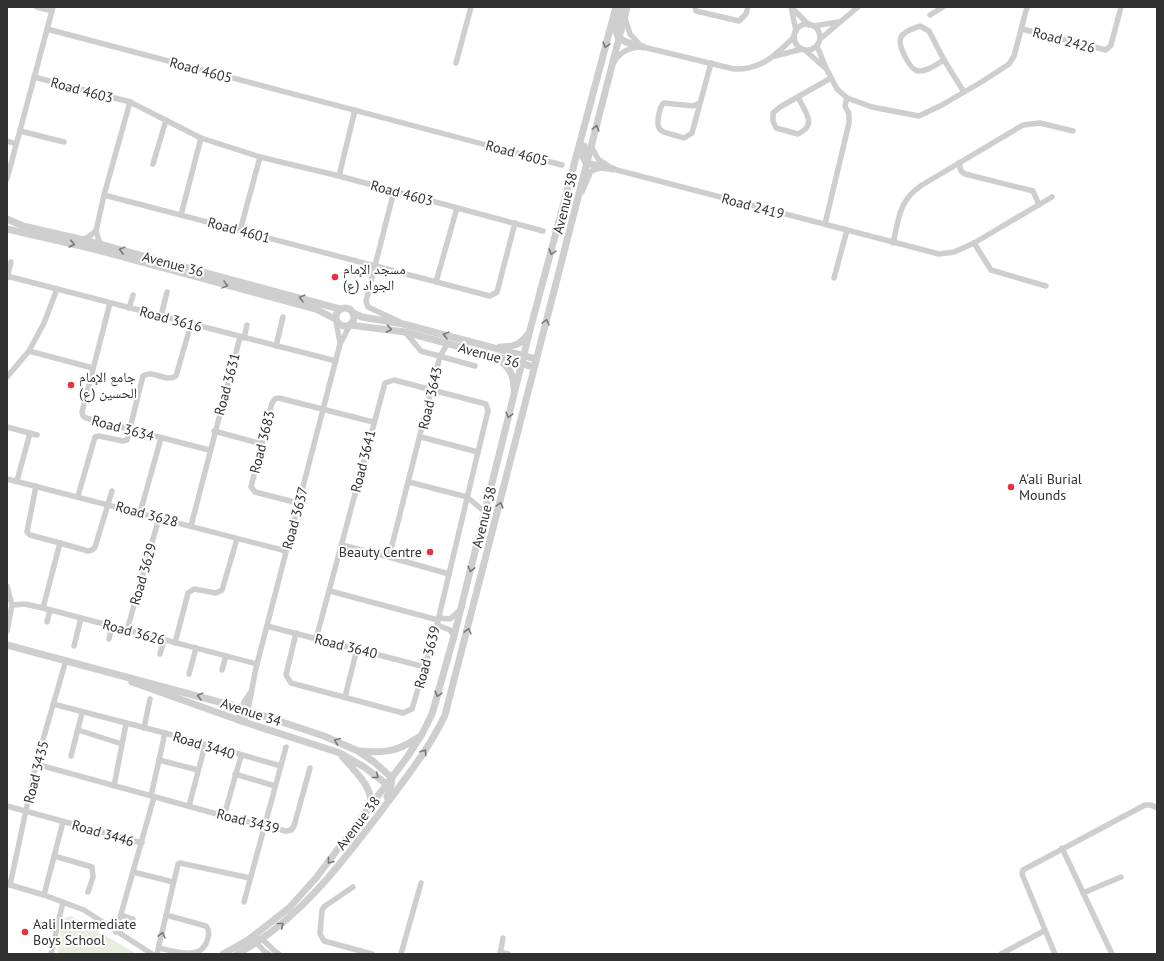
<svg xmlns="http://www.w3.org/2000/svg" width="1164" height="961" font-family="'PT Sans','Noto Naskh Arabic',sans-serif">
  <style>
    .green { fill: #e7eede }
    .lines { fill: none; stroke-linecap: round; stroke-linejoin: round }
    .minor { stroke: #cecece; stroke-width: 5.5 }
    .tertiary { stroke: #cecece; stroke-width: 7 }
    .oneway { stroke: #787878 }
    .poi-dot { fill: #ec2e3f; stroke: #fff; stroke-width: 1.5 }
    .labels { text-anchor: middle; dominant-baseline: central; stroke-width: 4; stroke-linejoin: round; paint-order: stroke }
    .street-label { font-size: 14px; fill: #313131; stroke: #fff }
    .poi-label { font-size: 14px; fill: #313131; stroke: #fff; text-anchor: start }
  </style>
  <rect width="100%" height="100%" fill="#fff"/>
  <path class="green" d="M71,916L137,954H57L63,919Z"/>
  <g class="lines">
    <g class="minor">
      <path d="M37,7L52,11"/>
      <path d="M695,7L696,11L739,21L746,14L748,7"/>
      <path d="M791,7L809,25"/>
      <path d="M791,7L796,31"/>
      <path d="M930,15L943,7"/>
      <path d="M625,18L630,34L641,46"/>
      <circle cx="807" cy="37" r="13"/>
      <path d="M814,26L838,22"/>
      <path d="M920,26L929,31L944,60C937,64 927,72 918,71C910,70 897,45 901,37C904,31 914,28 920,26Z"/>
      <path d="M47,29L562,165"/>
      <path d="M1022,29L1106,50L1111,45L1121,7"/>
      <path d="M820,39L858,7"/>
      <path d="M817,46L826,68L837,89L847,98L872,107L919,116L942,105L983,81L1009,64L1014,56L1027,7"/>
      <path d="M805,50L824,67"/>
      <path d="M775,56L802,49"/>
      <path d="M944,60L964,92"/>
      <path d="M614,62C621,51 630,47 643,47L734,69C761,70 776,55 794,37"/>
      <path d="M456,63L471,7"/>
      <path d="M34,77L130,102L201,138L260,157L339,176L543,231"/>
      <path d="M798,97C805,112 818,125 798,134L776,128L773,121V113L780,107L831,78"/>
      <path d="M700,103L693,106L664,103C660,106 660,110 659,114C654,134 665,132 681,137L684,138L692,133L711,63"/>
      <path d="M20,131L64,142"/>
      <path d="M7,141L16,144"/>
      <path d="M591,146L598,159L610,167"/>
      <path d="M959,163L961,171L965,174L1033,191L1039,205"/>
      <path d="M153,164L166,120"/>
      <path d="M339,176L355,110"/>
      <path d="M7,179L53,7"/>
      <path d="M394,191L366,301L368,307L400,322"/>
      <path d="M582,192L591,171L600,168L613,169L939,254L954,252L974,243L1052,197"/>
      <path d="M104,195L490,296L497,292L515,223"/>
      <path d="M181,215L201,138"/>
      <path d="M825,224L849,123V114L845,106L847,98"/>
      <path d="M240,231L260,157"/>
      <path d="M84,240L96,231"/>
      <path d="M893,243C899,218 899,200 922,185L1023,125L1040,123L1073,131"/>
      <path d="M974,243L991,270L1046,286"/>
      <path d="M100,244L96,231L104,195L130,102"/>
      <path d="M7,276L336,361"/>
      <path d="M7,278L11,262"/>
      <path d="M834,278L847,230"/>
      <path d="M436,282L457,208"/>
      <path d="M110,303L82,412L83,416L86,418L209,450"/>
      <path d="M129,308L133,295"/>
      <path d="M161,316L167,292"/>
      <path d="M336,321L340,343"/>
      <path d="M405,332L421,351L475,366"/>
      <path d="M244,338L247,325"/>
      <path d="M276,346L283,317"/>
      <path d="M29,351L93,368"/>
      <path d="M7,377L29,351L44,323L57,289"/>
      <path d="M7,427L37,435"/>
      <path d="M214,431L262,444"/>
      <path d="M421,437L478,452L449,574"/>
      <path d="M7,479L286,551"/>
      <path d="M17,481L30,433"/>
      <path d="M409,482L467,497L485,512"/>
      <path d="M36,486L27,532L30,535L60,543"/>
      <path d="M78,496L95,437L99,436L123,441L127,440L143,376C153,369 166,383 176,376L191,324"/>
      <path d="M298,503L255,492L251,487L272,403L275,399L279,398L373,422"/>
      <path d="M140,513L161,438"/>
      <path d="M191,526L240,337"/>
      <path d="M342,545L389,557L440,356L448,343"/>
      <path d="M7,586L12,605L7,631"/>
      <path d="M330,591L438,620"/>
      <path d="M12,605L25,604L43,608L257,664"/>
      <path d="M43,608L60,543L88,551L92,550L95,547L112,491"/>
      <path d="M439,618L450,619L459,611"/>
      <path d="M47,622L50,610"/>
      <path d="M437,625L450,630L454,636"/>
      <path d="M267,626L425,667"/>
      <path d="M127,630L159,518"/>
      <path d="M296,633L286,675L291,683L403,713L412,709L437,625L449,574L389,557"/>
      <path d="M109,639L112,626"/>
      <path d="M316,639L385,383L394,380L486,404L488,411L478,452"/>
      <path d="M175,643L188,593L194,589L216,593L222,590L237,539"/>
      <path d="M74,646L81,618"/>
      <path d="M160,654L164,640"/>
      <path d="M222,670L226,656"/>
      <path d="M189,674L196,648"/>
      <path d="M345,697L357,649"/>
      <path d="M53,704L165,733L281,766"/>
      <path d="M238,720L244,702L250,693"/>
      <path d="M244,722C251,703 252,684 257,664L340,344L350,325"/>
      <path d="M144,728L150,699"/>
      <path d="M78,730L122,744"/>
      <path d="M71,756L82,713"/>
      <path d="M159,760L198,770"/>
      <path d="M36,764L224,816L286,831L291,830L294,826L310,768"/>
      <path d="M235,774L275,786"/>
      <path d="M114,786L126,724"/>
      <path d="M151,796L165,733"/>
      <path d="M7,806L142,843"/>
      <path d="M189,806L205,745"/>
      <path d="M224,816L241,756"/>
      <path d="M1062,848L1112,954"/>
      <path d="M54,856L92,867L93,877L88,892"/>
      <path d="M133,872L173,882"/>
      <path d="M7,884L44,895L84,910L152,954"/>
      <path d="M10,885L36,764L66,660"/>
      <path d="M353,887L325,906L322,910L320,934L324,941L372,954"/>
      <path d="M1083,893L1121,877"/>
      <path d="M44,895L63,822"/>
      <path d="M244,902L286,747"/>
      <path d="M121,915L133,919L132,928"/>
      <path d="M116,932L154,797"/>
      <path d="M250,939C265,935 267,947 279,954"/>
      <path d="M257,939L256,942L264,951L269,954"/>
      <path d="M159,948C174,951 201,961 207,941C209,935 210,931 206,926L166,915"/>
      <path d="M500,952L508,954"/>
      <path d="M51,954L63,902"/>
      <path d="M157,954L178,864L180,863L250,878"/>
      <path d="M401,954L421,883"/>
      <path d="M500,954L503,938"/>
      <path d="M1001,954L1044,931"/>
      <path d="M1055,954L1022,874L1023,870L1145,805H1151L1157,808"/>
    </g>
    <g class="tertiary">
      <path d="M621,7C613,37 612,39 643,47"/>
      <path d="M584,146L583,157L586,163L613,169"/>
      <path d="M7,219L23,226L84,240L340,309"/>
      <path d="M7,229L90,248L316,309L335,319"/>
      <circle cx="345" cy="317" r="9"/>
      <path d="M353,313L362,317L403,324L536,359"/>
      <path d="M350,325L405,332L534,367"/>
      <path d="M500,347C513,347 521,345 528,334"/>
      <path d="M498,359C509,366 514,375 514,388"/>
      <path d="M7,645L234,706L324,736L358,751L374,762L392,778L390,790L387,797"/>
      <path d="M132,682L244,722L340,753L364,767L389,786"/>
      <path d="M359,751C386,753 397,752 419,737"/>
      <path d="M342,756C354,771 373,786 371,806"/>
      <path d="M223,954L248,940L289,908L316,878L408,756L422,734L432,714L454,636L530,330L616,7"/>
      <path d="M237,954C302,919 347,856 391,798C411,771 431,745 445,715L627,7"/>
    </g>
  </g>
  <defs><path id="oneway-chevron" d="M-2-3.5L2.5 0L-2 3.5" fill="none" stroke-width="1.6" stroke-linecap="round" stroke-linejoin="round"/></defs>
  <g class="oneway">
    <use href="#oneway-chevron" transform="translate(606 45) rotate(105)"/>
    <use href="#oneway-chevron" transform="translate(596 128) rotate(-75)"/>
    <use href="#oneway-chevron" transform="translate(72 244) rotate(13)"/>
    <use href="#oneway-chevron" transform="translate(122 250) rotate(-165)"/>
    <use href="#oneway-chevron" transform="translate(552 252) rotate(106)"/>
    <use href="#oneway-chevron" transform="translate(225 285) rotate(15)"/>
    <use href="#oneway-chevron" transform="translate(302 298) rotate(-165)"/>
    <use href="#oneway-chevron" transform="translate(546 322) rotate(-75)"/>
    <use href="#oneway-chevron" transform="translate(389 329) rotate(10)"/>
    <use href="#oneway-chevron" transform="translate(446 335) rotate(-165)"/>
    <use href="#oneway-chevron" transform="translate(509 415) rotate(104)"/>
    <use href="#oneway-chevron" transform="translate(500 505) rotate(-75)"/>
    <use href="#oneway-chevron" transform="translate(471 569) rotate(104)"/>
    <use href="#oneway-chevron" transform="translate(468 631) rotate(-76)"/>
    <use href="#oneway-chevron" transform="translate(438 694) rotate(107)"/>
    <use href="#oneway-chevron" transform="translate(200 696) rotate(-165)"/>
    <use href="#oneway-chevron" transform="translate(337 741) rotate(-158)"/>
    <use href="#oneway-chevron" transform="translate(424 752) rotate(-56)"/>
    <use href="#oneway-chevron" transform="translate(376 776) rotate(38)"/>
    <use href="#oneway-chevron" transform="translate(330 861) rotate(128)"/>
    <use href="#oneway-chevron" transform="translate(281 925) rotate(-38)"/>
    <use href="#oneway-chevron" transform="translate(162 935) rotate(-77)"/>
  </g>
  <g class="poi-dot">
    <circle cx="335" cy="277" r="4"/>
    <circle cx="71" cy="385" r="4"/>
    <circle cx="1011" cy="487" r="4"/>
    <circle cx="430" cy="552" r="4"/>
    <circle cx="25" cy="932" r="4"/>
  </g>
  <g class="labels">
    <g class="street-label">
      <text transform="translate(1064 40) rotate(15)">Road 2426</text>
      <text transform="translate(201 70) rotate(15)">Road 4605</text>
      <text transform="translate(82 90) rotate(15)">Road 4603</text>
      <text transform="translate(517 153) rotate(15)">Road 4605</text>
      <text transform="translate(402 193) rotate(15)">Road 4603</text>
      <text transform="translate(565 203) rotate(-76)">Avenue 38</text>
      <text transform="translate(753 206) rotate(15)">Road 2419</text>
      <text transform="translate(239 230) rotate(15)">Road 4601</text>
      <text transform="translate(173 264) rotate(15)">Avenue 36</text>
      <text transform="translate(171 319) rotate(15)">Road 3616</text>
      <text transform="translate(489 355) rotate(15)">Avenue 36</text>
      <text transform="translate(227 384) rotate(-75)">Road 3631</text>
      <text transform="translate(430 398) rotate(-77)">Road 3643</text>
      <text transform="translate(123 428) rotate(15)">Road 3634</text>
      <text transform="translate(262 442) rotate(-76)">Road 3683</text>
      <text transform="translate(363 461) rotate(-76)">Road 3641</text>
      <text transform="translate(147 514) rotate(15)">Road 3628</text>
      <text transform="translate(484 517) rotate(-76)">Avenue 38</text>
      <text transform="translate(295 518) rotate(-75)">Road 3637</text>
      <text transform="translate(143 574) rotate(-74)">Road 3629</text>
      <text transform="translate(134 632) rotate(15)">Road 3626</text>
      <text transform="translate(346 646) rotate(14)">Road 3640</text>
      <text transform="translate(427 657) rotate(-75)">Road 3639</text>
      <text transform="translate(251 712) rotate(18)">Avenue 34</text>
      <text transform="translate(204 745) rotate(17)">Road 3440</text>
      <text transform="translate(36 772) rotate(-76)">Road 3435</text>
      <text transform="translate(248 821) rotate(14)">Road 3439</text>
      <text transform="translate(358 823) rotate(-53)">Avenue 38</text>
      <text transform="translate(103 833) rotate(16)">Road 3446</text>
    </g>
    <g class="poi-label">
      <text x="343" y="269">مسجد الإمام<tspan x="343" dy="16">الجواد (ع)</tspan></text>
      <text x="79" y="377">جامع الإمام<tspan x="79" dy="16">الحسين (ع)</tspan></text>
      <text x="1019" y="479">A'ali Burial<tspan x="1019" dy="16">Mounds</tspan></text>
      <text x="422" y="552" text-anchor="end">Beauty Centre</text>
      <text x="33" y="924">Aali Intermediate<tspan x="33" dy="16">Boys School</tspan></text>
    </g>
  </g>
  <rect width="1164" height="961" fill="none" stroke="#313131" stroke-width="16"/>
</svg>
